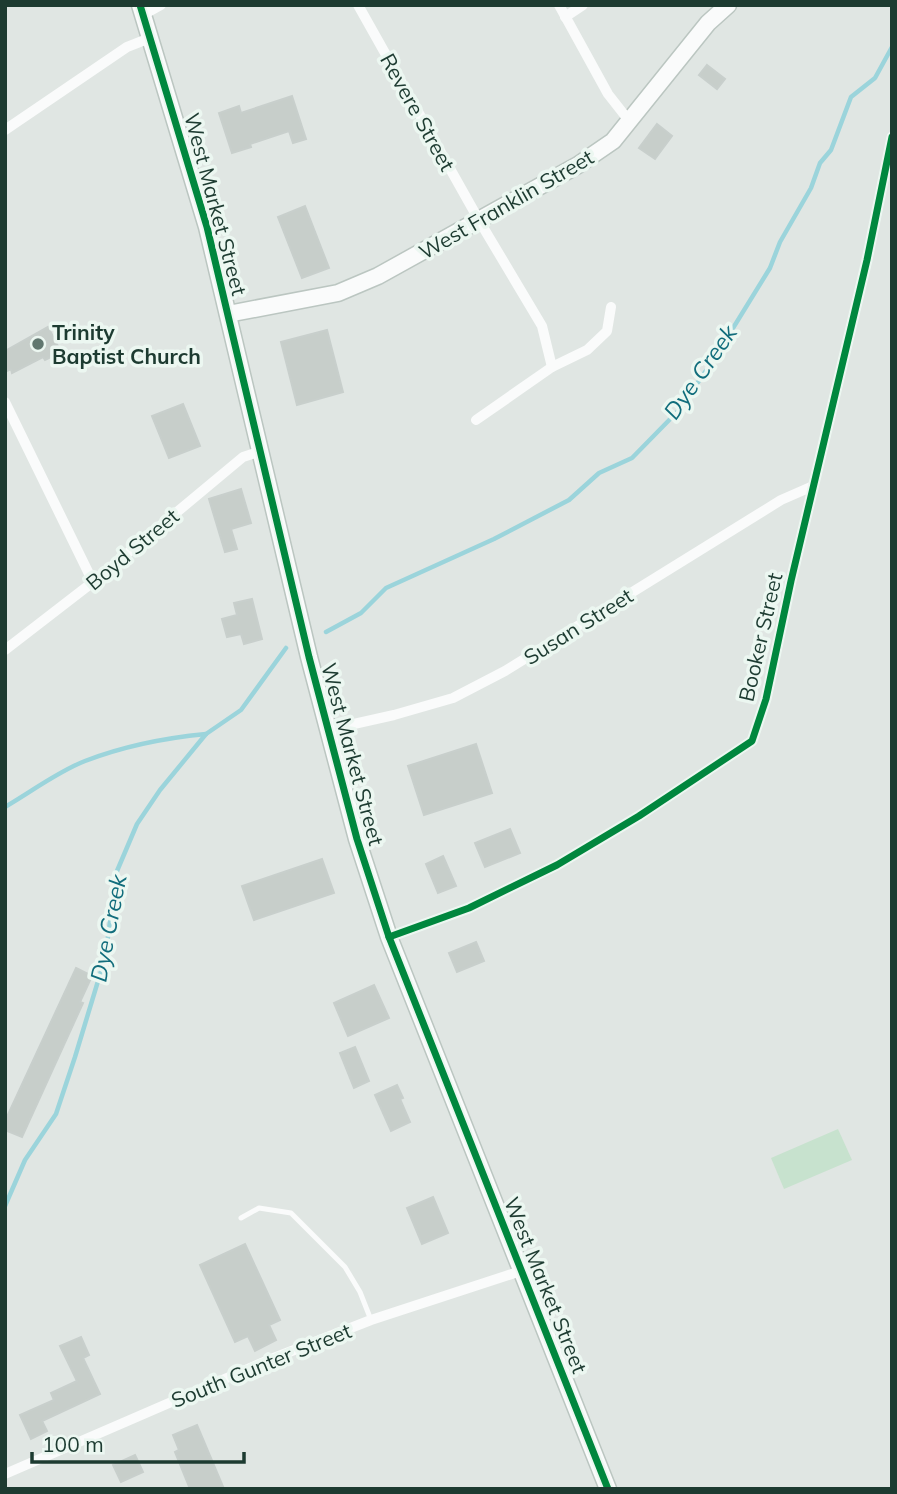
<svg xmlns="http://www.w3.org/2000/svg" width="897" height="1494" font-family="Mulish,sans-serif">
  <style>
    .green { fill: #c7e2ce }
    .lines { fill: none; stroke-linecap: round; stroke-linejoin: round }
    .stream { stroke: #9bd4db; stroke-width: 4.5 }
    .building { fill: #c7ceca; stroke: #c8cfcc; stroke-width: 2 }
    .secondary-casing { stroke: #bbc6c1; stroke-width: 19 }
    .lane { stroke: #fafbfb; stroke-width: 5 }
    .street { stroke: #fafbfb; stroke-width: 10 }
    .secondary { stroke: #fafbfb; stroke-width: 16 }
    .cycleway-casing { stroke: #ecf7f1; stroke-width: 11 }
    .cycleway { stroke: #00873e; stroke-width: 7 }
    .poi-dot { fill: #61776f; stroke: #ecf7f1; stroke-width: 2.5 }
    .labels { text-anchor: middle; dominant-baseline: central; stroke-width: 7; stroke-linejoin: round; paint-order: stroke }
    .street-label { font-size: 21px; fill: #1d3b31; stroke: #ecf7f1 }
    .poi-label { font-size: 21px; font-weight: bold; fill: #1d3b31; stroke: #ecf7f1; text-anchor: start }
    .water-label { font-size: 23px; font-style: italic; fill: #116d7c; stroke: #ecf7f1 }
  </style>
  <rect width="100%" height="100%" fill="#e0e6e3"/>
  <path class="green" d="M838,1129L852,1160L784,1189L771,1158Z"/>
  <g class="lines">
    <g class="stream">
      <path d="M326,632L361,613L386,588L494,539L569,500L599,473L632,458L679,410L714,359L770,268L780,242L811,188L820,163L831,150L851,97L875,78L892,47"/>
      <path d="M5,807C31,792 57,772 85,761C124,746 164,738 206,734"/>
      <path d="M5,1206L25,1160L56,1114L75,1057L105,958L117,871L137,824L160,790L206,734L241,710L286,648"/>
    </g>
  </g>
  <g class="building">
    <path d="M707,65L725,79L717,89L699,75Z"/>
    <path d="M292,96L306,139L293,143L289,131L250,144L251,147L232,153L219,113L239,106L241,113Z"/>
    <path d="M657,124L672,136L655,159L639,148Z"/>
    <path d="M305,206L329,268L302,278L278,217Z"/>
    <path d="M48,327L61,352L45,360L43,357L12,373L11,369L5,372V351Z"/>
    <path d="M327,330L343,392L297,405L281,342Z"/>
    <path d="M183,404L200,446L169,458L152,416Z"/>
    <path d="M241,489L251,523L231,529L237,549L225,552L209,499Z"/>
    <path d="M252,599L262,639L244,644L241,634L227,637L222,619L237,615L234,603Z"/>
    <path d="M476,744L492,793L424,815L408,766Z"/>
    <path d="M510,829L520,853L485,867L475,843Z"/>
    <path d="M443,856L456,886L438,893L426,864Z"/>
    <path d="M322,859L334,893L254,920L242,886Z"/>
    <path d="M476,942L484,961L457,972L449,953Z"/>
    <path d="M76,968L92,976L80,1002L83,1003L22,1137L5,1130V1121Z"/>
    <path d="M374,985L389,1018L348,1036L334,1003Z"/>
    <path d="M355,1047L369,1081L354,1088L340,1053Z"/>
    <path d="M397,1085L403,1098L400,1099L410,1122L391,1131L375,1095Z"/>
    <path d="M433,1197L448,1233L422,1244L407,1208Z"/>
    <path d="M245,1244L280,1320L269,1325L276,1340L255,1351L248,1336L235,1342L200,1265Z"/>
    <path d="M81,1337L89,1355L83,1358L100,1394L42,1421L47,1431L31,1439L20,1415L54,1400L51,1393L77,1381L60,1346Z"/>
    <path d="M197,1425L224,1489H190L175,1452L179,1450L173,1435Z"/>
    <path d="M135,1455L143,1472L121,1482L113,1465Z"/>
  </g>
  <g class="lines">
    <g class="secondary-casing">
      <g id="secondary">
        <path d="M140,5L207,227L309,657L357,839L389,937L608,1489"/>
        <path d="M228,314L338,293L378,276L578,165L613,141L708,23L728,5"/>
      </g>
    </g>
    <path class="lane" d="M241,1218L259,1208L291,1213L345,1267L360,1292L371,1320"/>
    <g class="street">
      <path d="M358,5L480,222L542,326L552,367"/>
      <path d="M559,5L608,94L630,122"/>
      <path d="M143,15L161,5"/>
      <path d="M565,17L583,5"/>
      <path d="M5,130L127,47L150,38"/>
      <path d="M5,402L93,582"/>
      <path d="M476,420L552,367L587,350L607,331L611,307"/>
      <path d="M5,650L93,582L243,457L261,451"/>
      <path d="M327,730L394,715L453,698L505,671L781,500L813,486"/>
      <path d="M389,937L469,908L557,865L639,816L752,741L766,699L791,581L867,260L892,137"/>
      <path d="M5,1474L266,1361L371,1320L521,1271"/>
    </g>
    <use href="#secondary" class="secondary"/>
    <g class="cycleway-casing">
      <g id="cycleway">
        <path d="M140,5L207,227L309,657L357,839L389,937L608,1489"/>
        <path d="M389,937L469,908L557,865L639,816L752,741L766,699L791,581L867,260L892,137"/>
      </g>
    </g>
    <use href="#cycleway" class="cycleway"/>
  </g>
  <circle class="poi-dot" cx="38" cy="344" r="7"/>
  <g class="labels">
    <g class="street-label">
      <text transform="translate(418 112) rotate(61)">Revere Street</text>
      <text transform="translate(216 204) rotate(75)">West Market Street</text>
      <text transform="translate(506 204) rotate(-30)">West Franklin Street</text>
      <text transform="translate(132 549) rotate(-40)">Boyd Street</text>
      <text transform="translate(578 626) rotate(-32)">Susan Street</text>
      <text transform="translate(760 637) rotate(-77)">Booker Street</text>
      <text transform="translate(353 754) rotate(75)">West Market Street</text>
      <text transform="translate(546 1285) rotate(68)">West Market Street</text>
      <text transform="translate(261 1365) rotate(-22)">South Gunter Street</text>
    </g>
    <g class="poi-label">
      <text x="52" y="332">Trinity<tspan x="52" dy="24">Baptist Church</tspan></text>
    </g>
    <g class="water-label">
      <text transform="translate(700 372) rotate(-55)">Dye Creek</text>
      <text transform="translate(108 928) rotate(-79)">Dye Creek</text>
    </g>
  </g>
  <rect width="897" height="1494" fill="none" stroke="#1d3b31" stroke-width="14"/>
  <path d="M32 1452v10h212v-10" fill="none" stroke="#1d3b31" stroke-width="3.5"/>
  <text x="42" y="1452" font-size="21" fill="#1d3b31" stroke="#ecf7f1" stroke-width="5" paint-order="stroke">100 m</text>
</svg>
